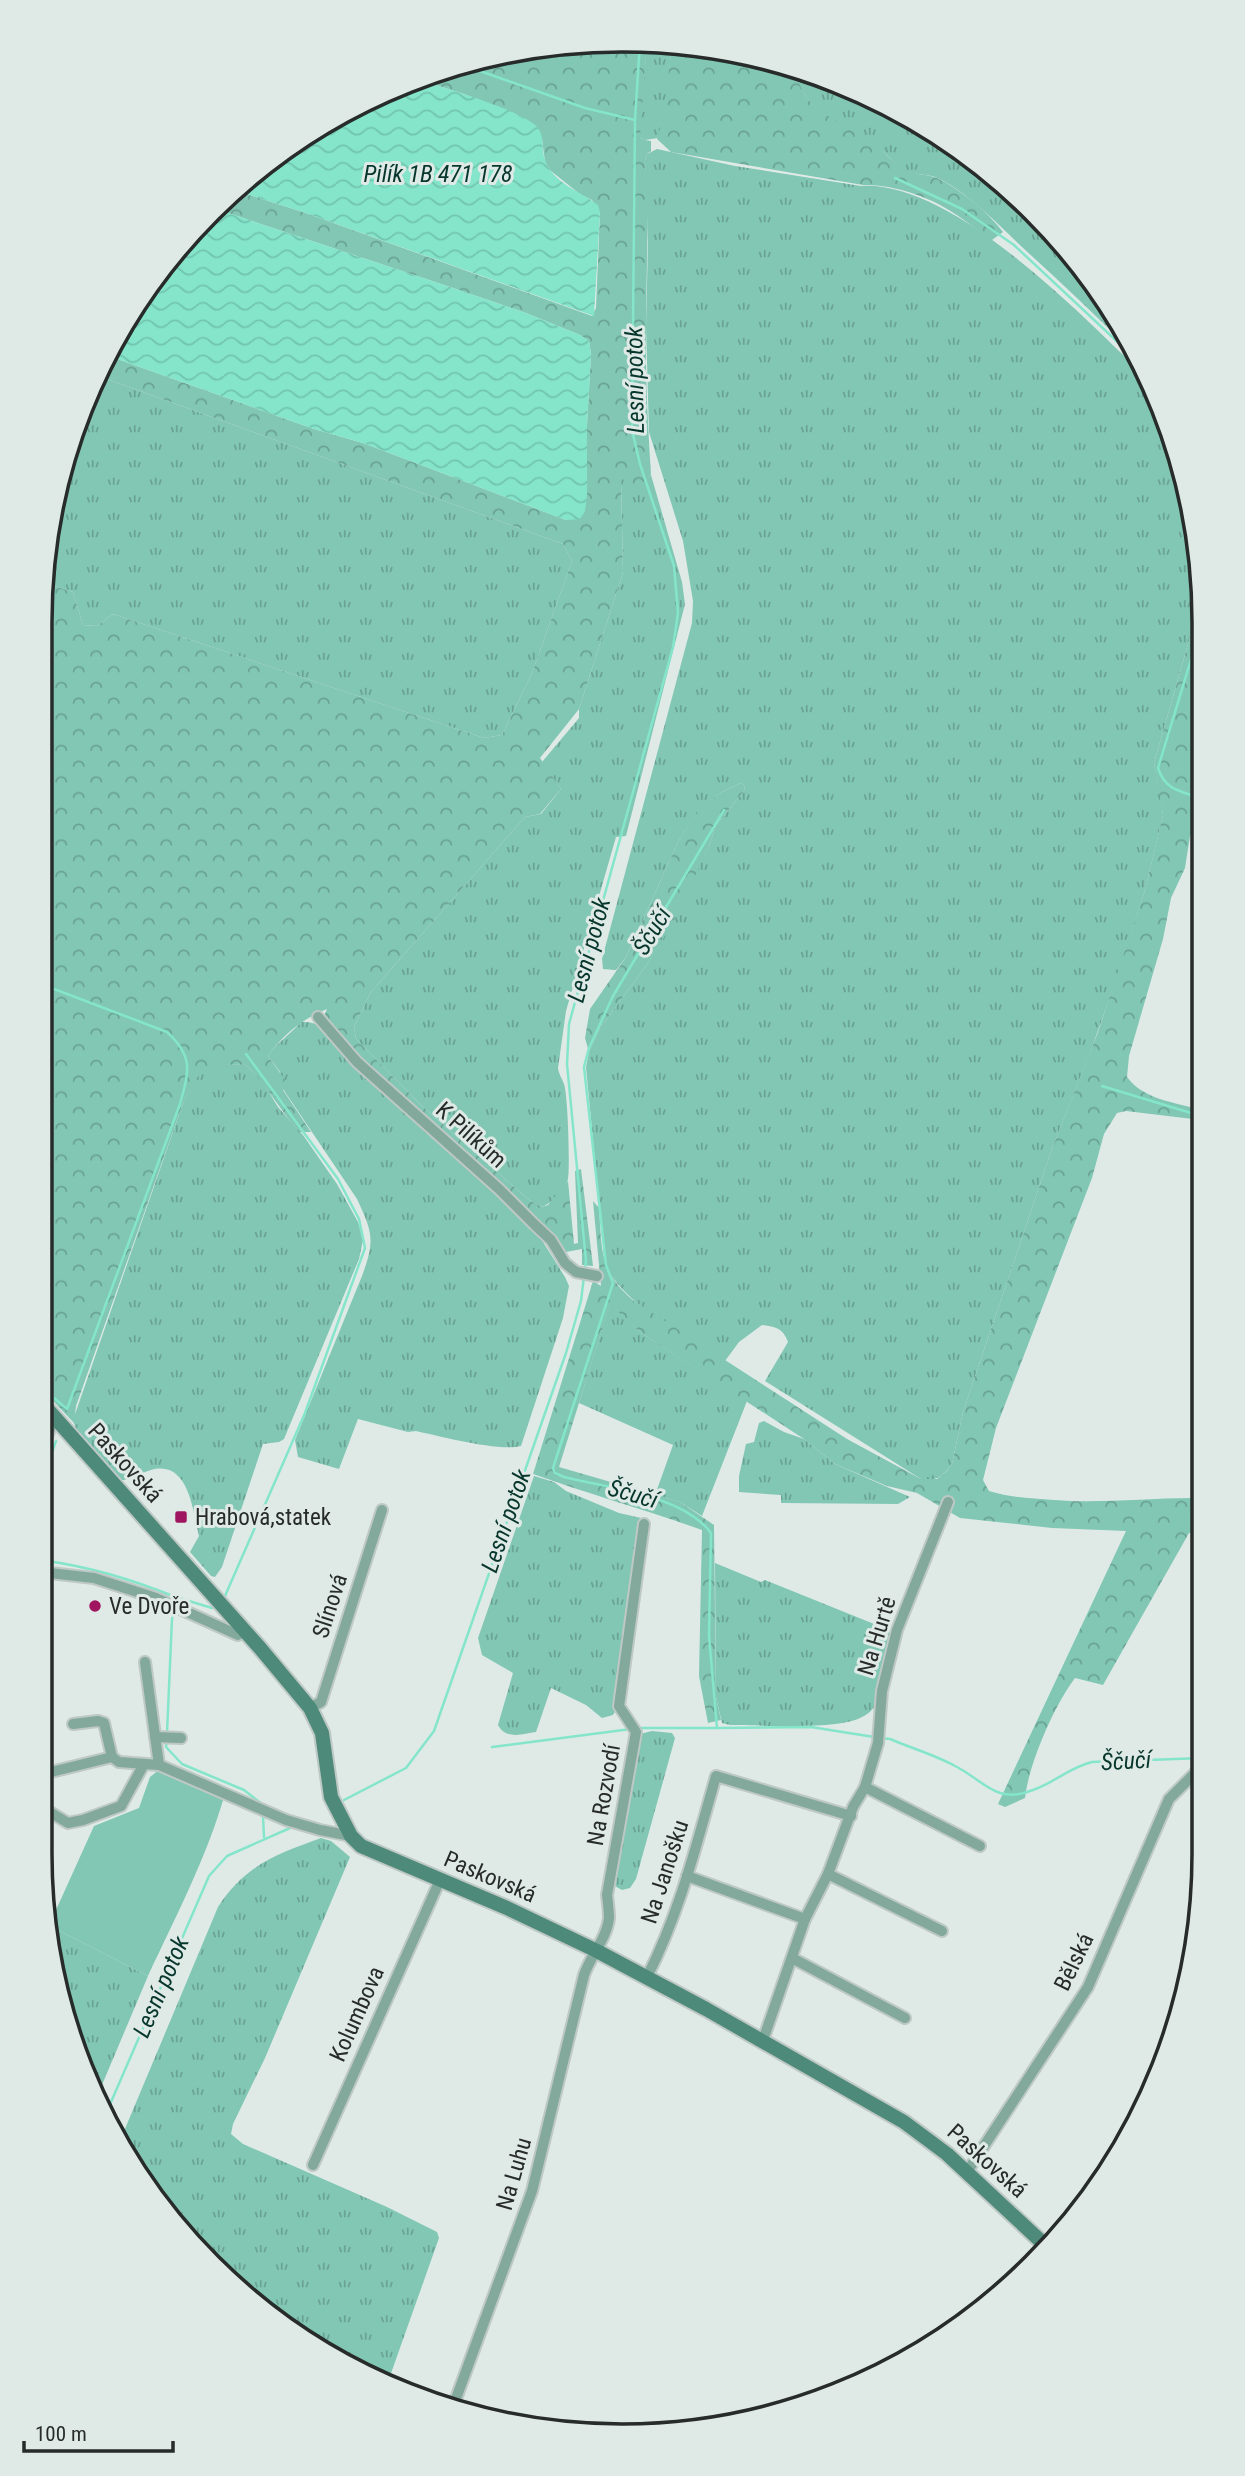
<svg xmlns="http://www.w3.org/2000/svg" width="1245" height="2476" font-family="'Roboto Condensed',sans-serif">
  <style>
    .grass { fill: url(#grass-tufts) }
    .forest { fill: url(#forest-crowns) }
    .pitch { fill: #81c7b4 }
    .water { fill: url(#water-waves) }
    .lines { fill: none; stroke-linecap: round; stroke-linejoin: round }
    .stream { stroke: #84e5cb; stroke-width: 2.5 }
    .street-casing { stroke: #bec8c4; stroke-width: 14 }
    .secondary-casing { stroke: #bec8c4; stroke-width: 18 }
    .street { stroke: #83a99d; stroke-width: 10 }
    .secondary { stroke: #4e8a7a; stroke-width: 14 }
    .poi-dot { fill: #a01560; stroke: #dfeae6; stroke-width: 2.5 }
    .labels { text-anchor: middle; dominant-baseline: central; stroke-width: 6; stroke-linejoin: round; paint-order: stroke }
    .street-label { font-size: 23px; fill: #272b2a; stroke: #dfeae6 }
    .poi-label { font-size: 23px; fill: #272b2a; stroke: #dfeae6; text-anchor: start }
    .water-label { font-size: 24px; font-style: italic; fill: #07362c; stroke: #dfeae6 }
    .rim { fill: none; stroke: #272b2a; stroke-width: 3.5 }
  </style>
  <defs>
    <pattern id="grass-tufts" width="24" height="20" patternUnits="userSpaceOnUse" patternTransform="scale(1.75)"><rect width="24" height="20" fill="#81c7b4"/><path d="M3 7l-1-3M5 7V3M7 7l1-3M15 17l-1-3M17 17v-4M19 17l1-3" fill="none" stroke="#6aa293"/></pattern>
    <pattern id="forest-crowns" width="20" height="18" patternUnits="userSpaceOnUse" patternTransform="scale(1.75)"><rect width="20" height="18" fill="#81c7b4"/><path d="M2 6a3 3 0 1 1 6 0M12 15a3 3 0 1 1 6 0" fill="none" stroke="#6aa293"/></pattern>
    <pattern id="water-waves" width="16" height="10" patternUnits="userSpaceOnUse" patternTransform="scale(1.75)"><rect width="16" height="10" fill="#84e5cb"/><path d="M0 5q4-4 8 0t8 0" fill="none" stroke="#72c5ae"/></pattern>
  </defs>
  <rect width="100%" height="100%" fill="#dfeae6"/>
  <g class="grass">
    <path d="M660,41L672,43L665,114L658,138L645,140L640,137V123L647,42Z"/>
    <path d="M795,69L880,100L977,161L1085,268L1133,353C1097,316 1060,282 1022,247C1000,226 963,188 935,177C927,174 917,175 909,172C896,167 890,157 880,149C846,124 803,116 795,69Z"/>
    <path d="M657,149L735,166L861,186C954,180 1085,319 1150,381L1161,400L1200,546V602L1154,763L1160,794L1163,815L1161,824L1145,890L1116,980L1090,1053L1053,1146L963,1412L952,1464C944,1476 935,1482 921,1479L765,1381L788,1342C783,1328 776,1327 762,1325L739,1342L725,1361C684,1335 629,1308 605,1266L586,1067L589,1052L600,1028L646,966L658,946L709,846L716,825L744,791L745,786L741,783L722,792L699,809L678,842L626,957L616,970L603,969L602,959L692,623L693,601L683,541L649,432L646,326L648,243L645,160L647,154Z"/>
    <path d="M96,375L563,544L572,561L532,673L502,735L484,738L113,614L97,626L83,625L73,592L42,582L60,472Z"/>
    <path d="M651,475L682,582L685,604L626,836L616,837L566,1011L558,1068C559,1075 562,1078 564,1084C568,1095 570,1167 568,1179C566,1188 551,1204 542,1207L529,1200L421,1105L356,1039L354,1027L371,992L525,817L541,814L561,789L542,762L579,718V709L623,572L621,477L638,486Z"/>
    <path d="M301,1022C316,1021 321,1026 330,1037L329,1040L334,1042L533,1226L565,1277L569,1286L563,1318L521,1446C500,1452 439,1436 416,1431L408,1432L358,1419L339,1469L298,1457L295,1440L362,1276C375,1241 373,1233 357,1199L283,1089L280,1072L268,1056C277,1042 290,1035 301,1022Z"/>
    <path d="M219,1064L246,1065L262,1081L278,1107L303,1135L337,1184L358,1222L363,1240L359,1259L284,1439L279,1442L263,1444L222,1567L215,1577L211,1576L190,1552L199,1536C193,1512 189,1459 151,1470C139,1473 134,1481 121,1480L76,1429L73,1420L183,1103C192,1083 196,1070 219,1064Z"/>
    <path d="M610,1303L640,1332L747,1401L702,1516L680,1502L655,1495L673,1445L579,1403Z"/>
    <path d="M764,1421L784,1432L804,1439L835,1464L910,1497L898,1504L781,1503V1495L739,1492V1476L746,1444L754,1442L759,1423Z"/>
    <path d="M534,1476L554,1482L566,1491L619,1513L641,1518L616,1710L613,1715L602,1718L586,1705L551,1688L536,1732C522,1734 506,1740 498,1725L513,1673L482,1655L478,1638Z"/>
    <path d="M715,1563L761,1582L765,1580L894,1632L883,1664L876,1704C872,1711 867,1715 860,1718C835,1730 761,1725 730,1725L722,1723L716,1697Z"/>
    <path d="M652,1731L672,1733L675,1738L636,1879L630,1888L622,1890L611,1884L640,1734Z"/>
    <path d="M321,1838L331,1841L350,1857L265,2058L233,2124L231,2134L243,2144L387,2207L437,2232L439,2238L389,2379L331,2358L239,2292L161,2208L122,2136L218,1907C245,1865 277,1854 321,1838Z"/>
    <path d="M54,1928L148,1976L99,2092L71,2041Z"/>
  </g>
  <g class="forest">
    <path d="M647,42L640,137L645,140L651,141V151L647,154L645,160C650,215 646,270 646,326C645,376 648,426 651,475L638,487L621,478L623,572L579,709L540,758L561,789L540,814L525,817L371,992L354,1027L356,1039L421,1105L529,1200L542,1207L548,1205L568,1181L574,1244L578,1243L575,1171L581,1169L593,1266L582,1265V1249L566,1252L531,1212L360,1062L324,1016L327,1009C304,1018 282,1035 268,1056L285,1080L283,1090L311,1132H300C280,1111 267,1085 246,1065C207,1064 200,1066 183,1103L76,1406L74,1423L41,1388L42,582L73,592L83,625L97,626L113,614L484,738L502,735L532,673L572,561L563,544L96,375L106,355L314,429L363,443L566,520L587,495V425L591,354L589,341L580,335L526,313L453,288L216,209L234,190L303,212L592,316L596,308L600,213L592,200L581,195L551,171L545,162L542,139L522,117L464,94L417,79L435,71L546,45Z"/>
    <path d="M672,43L773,60L795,68C803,114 836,117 869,139C883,149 890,162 906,170C915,175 927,174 937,178C960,189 987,211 1003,232L992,240C978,232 966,220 952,212C928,196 891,184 863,185L671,152L657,139L664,114Z"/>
    <path d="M1200,602V820L1197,822L1190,836L1185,868L1171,898L1163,939L1129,1056L1127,1077C1144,1100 1175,1102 1201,1110V1120L1126,1111L1117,1113L1104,1134L1092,1178L996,1428L983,1480L989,1491C1011,1498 1031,1498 1054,1500C1103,1504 1153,1497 1202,1498L1203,1531L1189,1533L1103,1685L1075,1678C1054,1706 1029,1763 1025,1798L1005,1807L998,1804L1126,1531L1052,1528L960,1518L917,1493L887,1486L835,1464L804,1439L640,1332L610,1304L559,1467L680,1502L714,1525L716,1697L721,1720L708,1723L699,1676L702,1530C646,1510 589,1494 533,1474L593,1281L601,1286L593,1201L599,1208C602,1250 599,1272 634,1301L847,1439L921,1479H937L947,1471L952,1464L963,1412L1053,1146L1098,1032L1145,890L1163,815L1154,763Z"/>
    <path d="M741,783L745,786L744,791L716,825L709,846L673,923L646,966L600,1028L589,1052L585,1038L590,1009L626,957L678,842L699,808L722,792Z"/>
  </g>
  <path class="pitch" d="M160,1769L224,1797C206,1859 175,1918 148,1976L52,1927L51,1921L94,1826L139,1808L150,1777Z"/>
  <g class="water">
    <path d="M417,79C440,87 526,111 538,128C545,137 541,150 545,160C553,183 580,191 598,205L600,213L594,316L303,212L234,190L331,118Z"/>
    <path d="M216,209L453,288L526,313L580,335L589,341L591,354L587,425V495L585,511L580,519L566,520L363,443L314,429L106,355L160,268Z"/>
  </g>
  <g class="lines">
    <g class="stream">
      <path d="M463,65L585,108L635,120"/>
      <path d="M895,178L962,209L1014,245L1139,362"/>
      <path d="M1200,630L1158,768C1165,790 1180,791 1200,798"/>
      <path d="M724,810L613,996L589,1048L584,1067L606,1265L613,1283L553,1468L555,1473L564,1477C608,1488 683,1495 711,1533L709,1636L717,1728L811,1727L874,1737"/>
      <path d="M1102,1086L1201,1116"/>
      <path d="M585,1270L586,1261L567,1064L569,1024L673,647L678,613L674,566L640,464L632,430L635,120L640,42"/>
      <path d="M41,1387L67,1409L180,1104C189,1071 194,1057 167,1032L41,984"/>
      <path d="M41,1484L56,1441"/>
      <path d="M41,1560C91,1567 131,1579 178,1598L176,1605"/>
      <path d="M225,1596L305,1413L365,1248L359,1219L338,1179L246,1054"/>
      <path d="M179,1598L212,1608"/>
      <path d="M638,1728H717"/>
      <path d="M167,1733L172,1619L174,1611"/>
      <path d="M881,1738L890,1739C911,1748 935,1755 955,1766C985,1781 996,1805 1033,1790C1054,1783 1070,1767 1092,1762L1203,1758"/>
      <path d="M167,1740L166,1747L182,1764L244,1790L262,1804"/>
      <path d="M492,1747L631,1729"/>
      <path d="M344,1800L406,1768L434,1731L566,1353L581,1301L584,1276"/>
      <path d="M263,1816L264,1837"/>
      <path d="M108,2109L209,1876L227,1856L290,1828"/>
    </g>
    <g class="street-casing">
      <g id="street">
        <path d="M318,1017L357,1062L499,1189L535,1225L551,1240L565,1263L576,1272L597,1276"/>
        <path d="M41,1454L54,1417"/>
        <path d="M41,1572L94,1578L156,1598L238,1635L245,1631"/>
        <path d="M145,1662L159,1765"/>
        <path d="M310,1708L321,1702L382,1510"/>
        <path d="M73,1724L98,1721L104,1723L112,1757"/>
        <path d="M155,1737L181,1738"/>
        <path d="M47,1773L112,1757L119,1762L159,1765L286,1820L320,1830L351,1836"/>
        <path d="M865,1787L980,1846"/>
        <path d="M40,1806L68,1823L83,1820L121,1806L144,1764"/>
        <path d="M828,1874L942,1931"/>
        <path d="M687,1876L805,1919"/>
        <path d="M792,1958L905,2018"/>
        <path d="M647,1977C680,1912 696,1846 716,1776L851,1816"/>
        <path d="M762,2043L805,1919L828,1874L853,1807L865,1787L878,1743L882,1691L897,1630L948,1502"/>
        <path d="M313,2165L440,1880"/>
        <path d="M967,2172L1088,1987L1169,1799L1203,1765"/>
        <path d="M454,2404L532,2191L584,1975C591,1955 607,1938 609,1918C609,1911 608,1903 607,1895L636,1732L619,1706L644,1524"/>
      </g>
    </g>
    <g class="secondary-casing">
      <path id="secondary" d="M41,1402L260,1648L310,1708L322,1733L331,1797L351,1836L361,1846L507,1908L595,1950L706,2009L904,2122L947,2154L1047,2247"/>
    </g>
    <use href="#street" class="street"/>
    <use href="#secondary" class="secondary"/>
  </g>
  <g class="poi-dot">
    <rect x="174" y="1510" width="14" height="14" rx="3.5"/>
    <circle cx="95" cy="1606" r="7"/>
  </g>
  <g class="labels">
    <g class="street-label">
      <text transform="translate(471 1135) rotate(42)">K Pilíkům</text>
      <text transform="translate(125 1463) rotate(48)">Paskovská</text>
      <text transform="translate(330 1606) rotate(-72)">Slínová</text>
      <text transform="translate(877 1636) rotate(-73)">Na Hurtě</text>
      <text transform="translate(604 1795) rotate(-80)">Na Rozvodí</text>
      <text transform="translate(665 1872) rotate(-72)">Na Janošku</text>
      <text transform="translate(490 1877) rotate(23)">Paskovská</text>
      <text transform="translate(1074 1962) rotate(-64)">Bělská</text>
      <text transform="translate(357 2014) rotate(-66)">Kolumbova</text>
      <text transform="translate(987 2161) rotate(42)">Paskovská</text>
      <text transform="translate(514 2174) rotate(-74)">Na Luhu</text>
    </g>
    <g class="poi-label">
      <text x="195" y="1517">Hrabová,statek</text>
      <text x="109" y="1606">Ve Dvoře</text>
    </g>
    <g class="water-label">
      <text x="438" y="174">Pilík 1B 471 178</text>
      <text transform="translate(635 380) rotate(-91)">Lesní potok</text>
      <text transform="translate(652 931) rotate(-59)">Ščučí</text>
      <text transform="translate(589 950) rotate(-75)">Lesní potok</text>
      <text transform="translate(633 1494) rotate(16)">Ščučí</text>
      <text transform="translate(506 1521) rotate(-71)">Lesní potok</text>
      <text transform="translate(1126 1761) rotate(-3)">Ščučí</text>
      <text transform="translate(161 1987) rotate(-67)">Lesní potok</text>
    </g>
  </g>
  <path d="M0 0H1245V2476H0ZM622 52H622A570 570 0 0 1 1192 622V1854A570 570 0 0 1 622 2424H622A570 570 0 0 1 52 1854V622A570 570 0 0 1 622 52Z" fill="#dfeae6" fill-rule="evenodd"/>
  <path class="rim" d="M622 52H622A570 570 0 0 1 1192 622V1854A570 570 0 0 1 622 2424H622A570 570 0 0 1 52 1854V622A570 570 0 0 1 622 52Z"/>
  <path d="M24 2441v10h149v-10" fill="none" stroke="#272b2a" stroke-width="3.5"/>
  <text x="35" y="2441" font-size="21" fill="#272b2a" stroke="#dfeae6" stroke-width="5" paint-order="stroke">100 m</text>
</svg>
